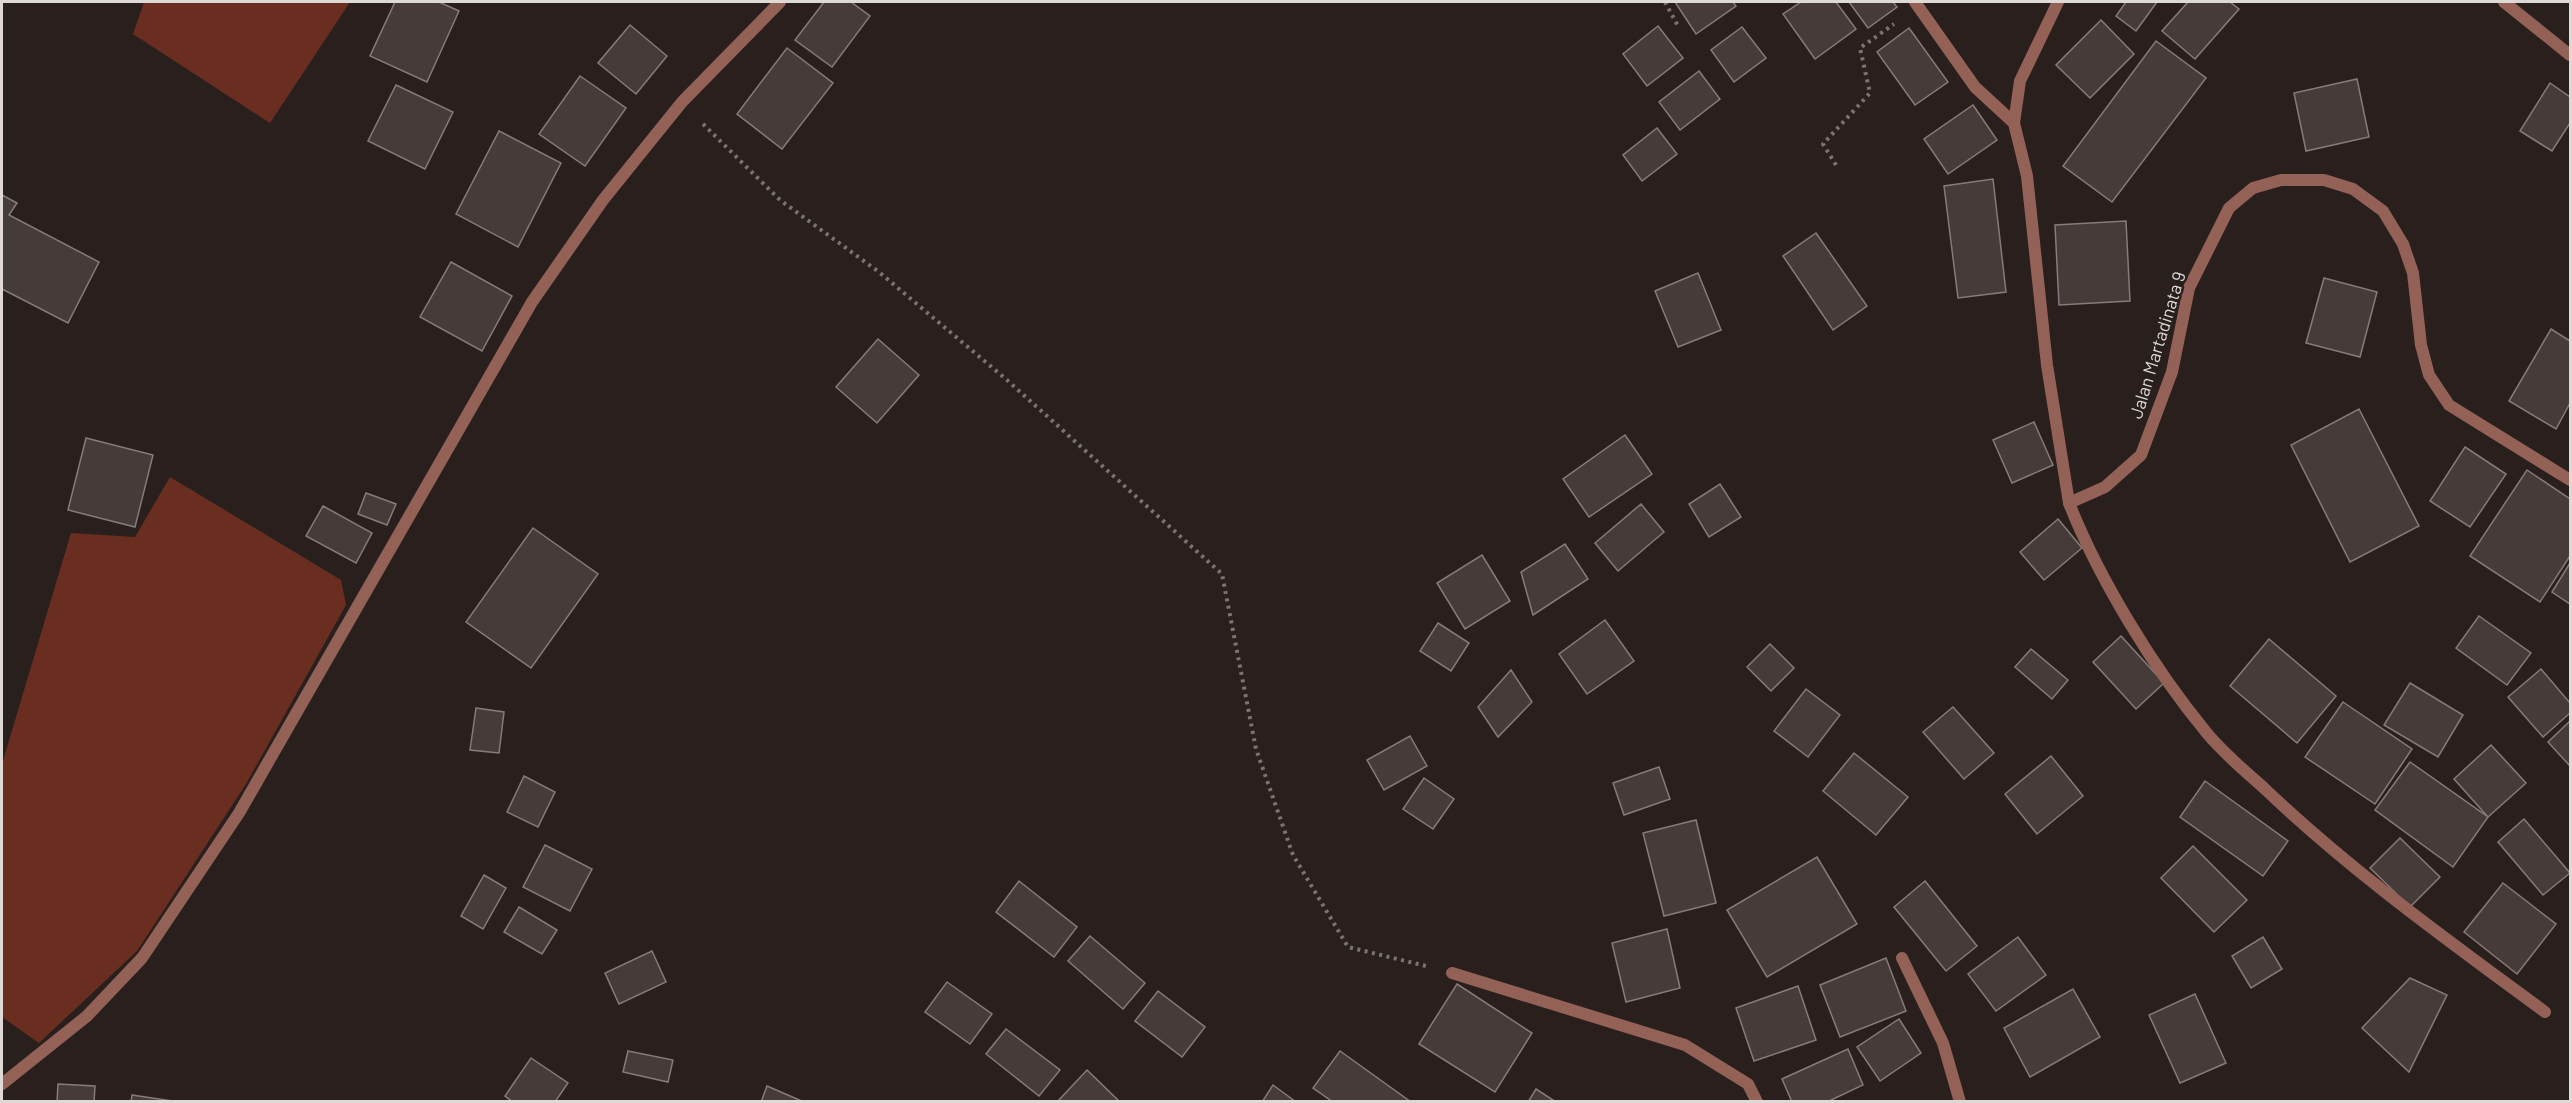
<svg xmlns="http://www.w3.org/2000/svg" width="2572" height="1103" font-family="Barlow,sans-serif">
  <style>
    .green { fill: #6a2e21 }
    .building { fill: #453b39; stroke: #867b78; stroke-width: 1.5 }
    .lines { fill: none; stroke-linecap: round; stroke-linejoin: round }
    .path { stroke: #7b7372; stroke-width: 4; stroke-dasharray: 3 4.5; stroke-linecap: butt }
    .street { stroke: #946156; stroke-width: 12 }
    .labels { text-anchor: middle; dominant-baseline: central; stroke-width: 5; stroke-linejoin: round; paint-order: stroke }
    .street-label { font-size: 18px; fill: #ded8d7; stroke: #29201e }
  </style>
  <rect width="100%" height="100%" fill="#29201e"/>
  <g class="green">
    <path d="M144,2H350L270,123L133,34Z"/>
    <path d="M170,477L341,580L346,605L246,784L137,951L39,1043L2,1017V764L71,533L135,537Z"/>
  </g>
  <g class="building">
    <path d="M395,2H439L459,11L427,82L370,56Z"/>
    <path d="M824,2H851L870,16L832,67L795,40Z"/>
    <path d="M1675,2H1733L1736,6L1696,34Z"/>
    <path d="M1801,2H1836L1856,29L1815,59L1783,14Z"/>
    <path d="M1849,2H1893L1897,7L1868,28Z"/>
    <path d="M2126,2H2157L2136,31L2116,16Z"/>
    <path d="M2188,2H2230L2239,9L2195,59L2162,31Z"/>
    <path d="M2101,20L2134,54L2090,98L2056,65Z"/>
    <path d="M630,25L667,56L636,94L598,63Z"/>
    <path d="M1658,26L1683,58L1647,86L1623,54Z"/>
    <path d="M1742,27L1766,58L1734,82L1711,50Z"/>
    <path d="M1909,28L1948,82L1915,105L1877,52Z"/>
    <path d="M2156,41L2206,78L2112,202L2063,166Z"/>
    <path d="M787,48L833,83L782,149L737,114Z"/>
    <path d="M1699,71L1720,99L1680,130L1659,102Z"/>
    <path d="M580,76L626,108L585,166L539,134Z"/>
    <path d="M2357,79L2369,137L2306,151L2294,93Z"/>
    <path d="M2550,83L2570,97V123L2552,151L2520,131Z"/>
    <path d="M396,85L453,112L425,169L368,141Z"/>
    <path d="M1973,105L1997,140L1948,174L1924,139Z"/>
    <path d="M1657,128L1677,154L1642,181L1623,155Z"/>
    <path d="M499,131L561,163L518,247L456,214Z"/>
    <path d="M1993,179L2006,292L1958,298L1944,186Z"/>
    <path d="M2,195L17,203L9,215L99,262L68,323L2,289Z"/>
    <path d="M2126,221L2130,301L2059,305L2055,225Z"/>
    <path d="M1816,233L1867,306L1833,330L1783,256Z"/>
    <path d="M451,262L512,296L482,351L420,317Z"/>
    <path d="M1698,273L1721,330L1678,347L1655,291Z"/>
    <path d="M2324,278L2377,292L2360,357L2306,343Z"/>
    <path d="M2551,329L2570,341V403L2556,429L2509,401Z"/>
    <path d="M878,339L919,375L877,423L836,387Z"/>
    <path d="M2359,409L2419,526L2350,562L2291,445Z"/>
    <path d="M2034,422L2053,465L2012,483L1993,440Z"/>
    <path d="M1625,435L1652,474L1589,517L1563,479Z"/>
    <path d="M86,438L153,455L135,527L68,510Z"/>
    <path d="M2465,447L2506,474L2470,527L2430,501Z"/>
    <path d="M2527,470L2570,499V556L2540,602L2470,556Z"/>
    <path d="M1720,484L1741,517L1709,537L1689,504Z"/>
    <path d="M366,493L396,504L387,525L358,514Z"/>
    <path d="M1641,504L1664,532L1618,571L1595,543Z"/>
    <path d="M323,506L372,533L356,563L306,536Z"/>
    <path d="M2058,519L2082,548L2044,580L2020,552Z"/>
    <path d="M533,528L598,574L531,668L466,622Z"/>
    <path d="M1565,544L1588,579L1533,615L1521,572Z"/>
    <path d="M1482,555L1510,601L1465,629L1437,583Z"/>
    <path d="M2570,563V604L2552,592Z"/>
    <path d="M2479,616L2531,653L2507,685L2456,648Z"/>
    <path d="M1605,620L1634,661L1587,694L1559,654Z"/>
    <path d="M1438,623L1469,643L1451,671L1420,651Z"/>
    <path d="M2121,636L2164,683L2136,709L2093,662Z"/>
    <path d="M2269,639L2336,696L2297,743L2230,686Z"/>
    <path d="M1770,644L1794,668L1771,691L1747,667Z"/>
    <path d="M2031,649L2068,680L2052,699L2015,667Z"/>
    <path d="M2541,669L2570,703V713L2543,737L2508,697Z"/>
    <path d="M1511,670L1532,702L1498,737L1478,707Z"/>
    <path d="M2410,683L2463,715L2438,757L2384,725Z"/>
    <path d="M1806,689L1840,715L1808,757L1774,731Z"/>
    <path d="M2343,702L2412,749L2375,804L2305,757Z"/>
    <path d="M1953,707L1994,753L1964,779L1923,732Z"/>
    <path d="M476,708L504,712L499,753L470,750Z"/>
    <path d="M2570,721V766L2548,742Z"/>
    <path d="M1410,736L1427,766L1384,790L1367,760Z"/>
    <path d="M2491,745L2526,783L2488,817L2454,779Z"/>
    <path d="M1854,753L1908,797L1876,835L1823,791Z"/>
    <path d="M2051,756L2083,796L2037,834L2005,794Z"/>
    <path d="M2410,762L2488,817L2453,867L2375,810Z"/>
    <path d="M1659,767L1670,799L1624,815L1613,783Z"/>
    <path d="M524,776L555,792L538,827L507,812Z"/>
    <path d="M1424,778L1454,799L1433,829L1403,809Z"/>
    <path d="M2205,781L2288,841L2263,876L2180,817Z"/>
    <path d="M2524,819L2570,873L2543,895L2498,842Z"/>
    <path d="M1696,820L1716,903L1664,916L1643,833Z"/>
    <path d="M2400,838L2440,877L2410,907L2370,868Z"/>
    <path d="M545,845L592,869L570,911L523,887Z"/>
    <path d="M2193,846L2247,900L2214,932L2161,878Z"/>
    <path d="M1817,857L1857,924L1767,977L1727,910Z"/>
    <path d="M484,875L506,888L483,929L461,916Z"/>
    <path d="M1019,881L1077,927L1054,957L996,912Z"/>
    <path d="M1925,881L1977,946L1946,971L1894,907Z"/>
    <path d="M2503,883L2556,924L2517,974L2464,932Z"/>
    <path d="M519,907L557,930L542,954L504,932Z"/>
    <path d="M1667,929L1680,988L1626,1002L1612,943Z"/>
    <path d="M1090,936L1145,983L1123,1009L1068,961Z"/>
    <path d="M2018,937L2046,975L1996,1011L1968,974Z"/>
    <path d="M2263,937L2282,969L2251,988L2232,956Z"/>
    <path d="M652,951L666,982L619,1004L605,973Z"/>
    <path d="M1886,958L1906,1011L1840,1037L1820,985Z"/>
    <path d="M2410,978L2447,995L2409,1072L2362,1028Z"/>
    <path d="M947,982L992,1014L970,1044L925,1012Z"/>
    <path d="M1457,984L1532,1033L1495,1092L1419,1044Z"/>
    <path d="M1798,986L1816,1040L1754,1061L1736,1008Z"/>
    <path d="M2073,989L2100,1037L2030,1077L2004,1028Z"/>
    <path d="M1158,991L1205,1027L1182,1057L1135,1021Z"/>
    <path d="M2195,994L2226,1063L2180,1083L2149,1015Z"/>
    <path d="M1899,1019L1921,1053L1880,1081L1857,1047Z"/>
    <path d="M1006,1029L1060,1070L1039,1096L986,1054Z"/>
    <path d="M1848,1049L1863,1085L1827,1102H1792L1782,1079Z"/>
    <path d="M628,1051L673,1060L668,1082L623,1072Z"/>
    <path d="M1340,1051L1411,1102H1333L1313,1088Z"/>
    <path d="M531,1058L568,1083L555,1102H513L505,1096Z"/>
    <path d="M1087,1070L1120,1102L1058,1101Z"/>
    <path d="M58,1084L95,1086L94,1102H57Z"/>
    <path d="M1273,1085L1296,1102H1262Z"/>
    <path d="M767,1086L804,1102H761Z"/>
    <path d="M1536,1089L1556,1102H1528Z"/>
    <path d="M132,1095L179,1102H131Z"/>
  </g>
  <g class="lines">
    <g class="path">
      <path d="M1665,2L1678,26"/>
      <path d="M703,124L780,200L879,272L1007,380L1222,574L1256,749L1293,855L1348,947L1426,966"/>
      <path d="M1836,165L1823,144L1870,93L1860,48L1894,24"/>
    </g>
    <g class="street">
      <path d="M1915,2L1975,87L2014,123"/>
      <path d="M2058,2L2020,81L2014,123L2027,176L2047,365L2069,503L2105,487L2141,455L2172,372L2189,288L2229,208L2253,188L2281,180H2324L2353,189L2383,211L2403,244L2413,273L2421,345L2429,375L2449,405L2570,480"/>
      <path d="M2504,2L2570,55"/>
      <path d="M2069,503C2099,579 2154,669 2206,732C2223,753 2245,771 2265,789C2351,871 2449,941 2545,1012"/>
      <path d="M1902,958L1943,1043L1960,1102"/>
      <path d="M1452,973L1685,1045L1748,1084L1757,1102"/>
      <path d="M2,1084L87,1016L142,958L239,813L532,302L603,200L682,102L780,2"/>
    </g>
  </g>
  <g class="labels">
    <g class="street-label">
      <text transform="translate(2157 345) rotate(-73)">Jalan Martadinata 9</text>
    </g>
  </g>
  <rect width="2572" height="1103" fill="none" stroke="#ded8d7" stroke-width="6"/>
</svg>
